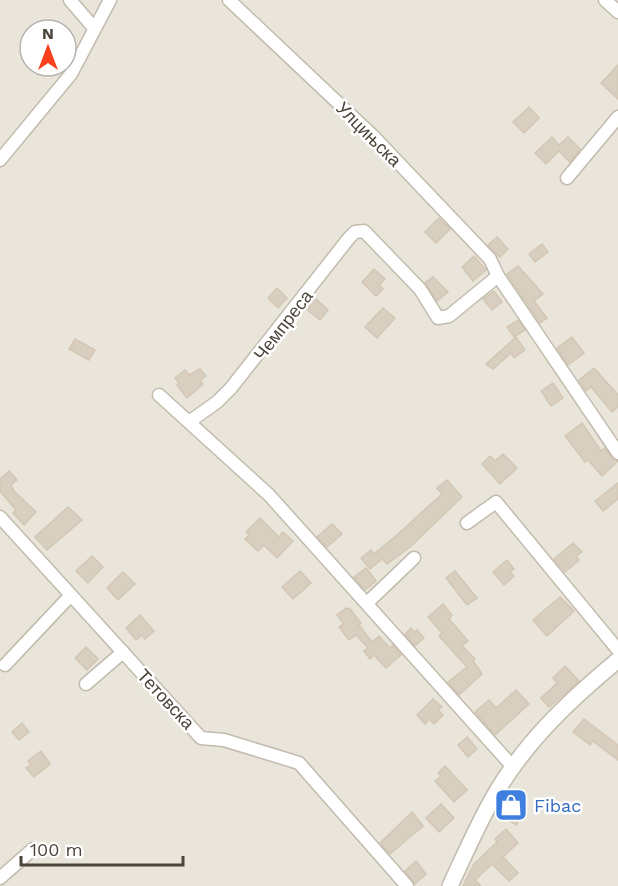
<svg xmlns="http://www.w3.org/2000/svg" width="618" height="886" font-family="'Work Sans',sans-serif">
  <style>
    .residential { fill: #eae5da; fill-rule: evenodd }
    .building { fill: #d8cfc1; stroke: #d3c7b4; stroke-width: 1.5 }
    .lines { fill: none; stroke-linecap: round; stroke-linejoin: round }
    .minor-casing { stroke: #c2bbae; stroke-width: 15 }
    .tertiary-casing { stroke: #c2bbae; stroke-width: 18 }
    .minor { stroke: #fff; stroke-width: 12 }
    .tertiary { stroke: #fff; stroke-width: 15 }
    .labels { text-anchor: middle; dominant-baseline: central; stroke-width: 5; stroke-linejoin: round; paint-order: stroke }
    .street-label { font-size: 18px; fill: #4b4439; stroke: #fff }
    .shop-label { font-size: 18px; fill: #366cbe; stroke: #fff; text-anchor: start }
  </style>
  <rect width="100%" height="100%" fill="#f6f3ec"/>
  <path class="residential" d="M0,0H618V886H0ZM30,30H66V66H30Z"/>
  <g class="building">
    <path d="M618,65V99L601,83Z"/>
    <path d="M529,107L539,118L524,133L513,122Z"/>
    <path d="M552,137L559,145L568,137L580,149L570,162L559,151L546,164L535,153Z"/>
    <path d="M439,218L450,229L436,243L425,232Z"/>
    <path d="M497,237L508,249L500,257L488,245Z"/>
    <path d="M542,244L548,252L535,262L529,254Z"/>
    <path d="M474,256L486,270L473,281L462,267Z"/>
    <path d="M518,266L543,294L534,301L547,318L540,323L507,274Z"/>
    <path d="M374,269L385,279L379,285L383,289L376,296L362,282Z"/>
    <path d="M433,277L448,292L437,301L425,283Z"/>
    <path d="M277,288L287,298L278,308L268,298Z"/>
    <path d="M494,291L502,302L492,310L483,299Z"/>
    <path d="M315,298L328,310L320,320L306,309Z"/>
    <path d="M383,308L395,318L377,338L365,327Z"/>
    <path d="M518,320L525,330L514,337L507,327Z"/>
    <path d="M516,337L525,350L514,358L511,353L493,369L486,364Z"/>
    <path d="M572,337L584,353L568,365L557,348Z"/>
    <path d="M75,339L95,350L89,360L69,349Z"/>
    <path d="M594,368L618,395V407L612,412L591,387L586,391L579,380Z"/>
    <path d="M200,369L206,376L200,381L203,384L187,398L177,385L179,383L175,378L185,370L189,375Z"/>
    <path d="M553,383L563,398L551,406L541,391Z"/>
    <path d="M582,423L601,451L605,448L612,458L618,461L602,476L588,460L585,462L565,436Z"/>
    <path d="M503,454L517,468L500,484L482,464L490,456L495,461Z"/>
    <path d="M9,471L17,480L11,485L14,491L36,512L24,525L13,513L16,510L0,491V479Z"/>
    <path d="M447,480L462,497L410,547L387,564L382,559L370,569L361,558L371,550L374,554L398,534L442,494L437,488Z"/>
    <path d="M618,483V499L603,511L595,501Z"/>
    <path d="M68,507L82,520L47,550L35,537Z"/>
    <path d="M260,518L279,537L283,532L293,541L277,558L264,545L258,551L245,539L249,535L246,532Z"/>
    <path d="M332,524L342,534L327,547L317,537Z"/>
    <path d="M573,543L582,552L576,556L579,560L565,572L554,559Z"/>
    <path d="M92,556L103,567L88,583L76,571Z"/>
    <path d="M507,560L514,569L510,572L514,576L504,585L493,572Z"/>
    <path d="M366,568L376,581L365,590L354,577Z"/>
    <path d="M300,571L311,583L293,599L282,587Z"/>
    <path d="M455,571L477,598L467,605L446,578Z"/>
    <path d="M123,572L135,584L118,600L107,588Z"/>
    <path d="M560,597L574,611L547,636L533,620Z"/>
    <path d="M443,604L452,615L449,619L468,641L462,646L475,659L473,661L482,674L459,695L448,682L467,667L439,636L442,633L428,617Z"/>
    <path d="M346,608L350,609L361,623L359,625L372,642L379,636L390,648L393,645L401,655L386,668L374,655L370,659L364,651L368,648L356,635L349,640L339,627L344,624L337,615Z"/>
    <path d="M140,615L154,631L145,639L142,635L136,640L126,628Z"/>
    <path d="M411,628L414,632L417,630L424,638L415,646L405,634Z"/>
    <path d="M86,647L98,659L87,670L75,658Z"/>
    <path d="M565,666L579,681L549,707L541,698L557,683L553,678Z"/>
    <path d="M516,690L529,704L495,735L475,712L489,700L496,708Z"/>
    <path d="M433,699L442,707L438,710L443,715L434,724L429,719L425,724L417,715Z"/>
    <path d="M584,719L618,745V760L593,741L590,745L573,732Z"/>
    <path d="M22,723L29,732L19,740L12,732Z"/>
    <path d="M467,737L477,749L468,757L458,745Z"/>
    <path d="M41,751L50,764L34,777L26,768L31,765L28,761Z"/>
    <path d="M445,766L467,790L454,802L435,781L441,776L438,773Z"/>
    <path d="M509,797L527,808L516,825L499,814Z"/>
    <path d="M441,804L454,818L439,832L426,818Z"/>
    <path d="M412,812L423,826L390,854L380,843Z"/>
    <path d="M506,829L518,843L503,857L518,873L509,881L492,864L475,880L481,886H463L474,864L497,842L495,839Z"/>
    <path d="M416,861L426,874L415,884L405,871Z"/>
  </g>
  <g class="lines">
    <g class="minor-casing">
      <g id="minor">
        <path d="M70,0L94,28"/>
        <path d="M229,0L372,135L490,259L498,276"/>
        <path d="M605,0L618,12"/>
        <path d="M0,160L71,74L110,0"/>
        <path d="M567,178L618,117"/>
        <path d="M159,395L269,495L513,767"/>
        <path d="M189,422L217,402L231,388L349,238L355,232L364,231L420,289L438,318L449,316L498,276L618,453"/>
        <path d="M0,517L201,738L224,740L299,763L407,886"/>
        <path d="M467,523L496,502L618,650"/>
        <path d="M367,603L414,558"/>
        <path d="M5,665L70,596"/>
        <path d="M86,684L123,652"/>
        <path d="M0,878L33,849"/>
      </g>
    </g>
    <g class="tertiary-casing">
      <path id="tertiary" d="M450,886C465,854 479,821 497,791C528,739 572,698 618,660"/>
    </g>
    <use href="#minor" class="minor"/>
    <use href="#tertiary" class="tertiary"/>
  </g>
  <defs>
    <g id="shop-square" transform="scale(1.725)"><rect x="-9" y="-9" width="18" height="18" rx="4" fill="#3f7fe0" stroke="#fff"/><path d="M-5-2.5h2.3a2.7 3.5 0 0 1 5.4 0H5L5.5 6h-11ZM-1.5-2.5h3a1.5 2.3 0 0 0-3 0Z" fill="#fff"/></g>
  </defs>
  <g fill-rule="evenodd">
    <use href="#shop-square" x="511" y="805"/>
  </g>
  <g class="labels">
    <g class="street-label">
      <text transform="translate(369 134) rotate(45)">Улцињска</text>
      <text transform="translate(283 325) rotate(-52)">Чемпреса</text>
      <text transform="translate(166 699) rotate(47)">Тетовска</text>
    </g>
    <g class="shop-label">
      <text x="534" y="805">Fibac</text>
    </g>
  </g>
  <g transform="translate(48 48)"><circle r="28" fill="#ffffff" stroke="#b7b4b0" stroke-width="1.5"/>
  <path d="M0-4.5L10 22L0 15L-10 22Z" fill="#fc3f1d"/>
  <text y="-9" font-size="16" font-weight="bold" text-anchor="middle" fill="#4b4439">N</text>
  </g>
  <path d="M21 856v9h162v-9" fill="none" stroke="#4b4439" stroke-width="3"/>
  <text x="30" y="856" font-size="18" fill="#4b4439" stroke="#ffffff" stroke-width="4.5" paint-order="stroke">100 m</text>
</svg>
